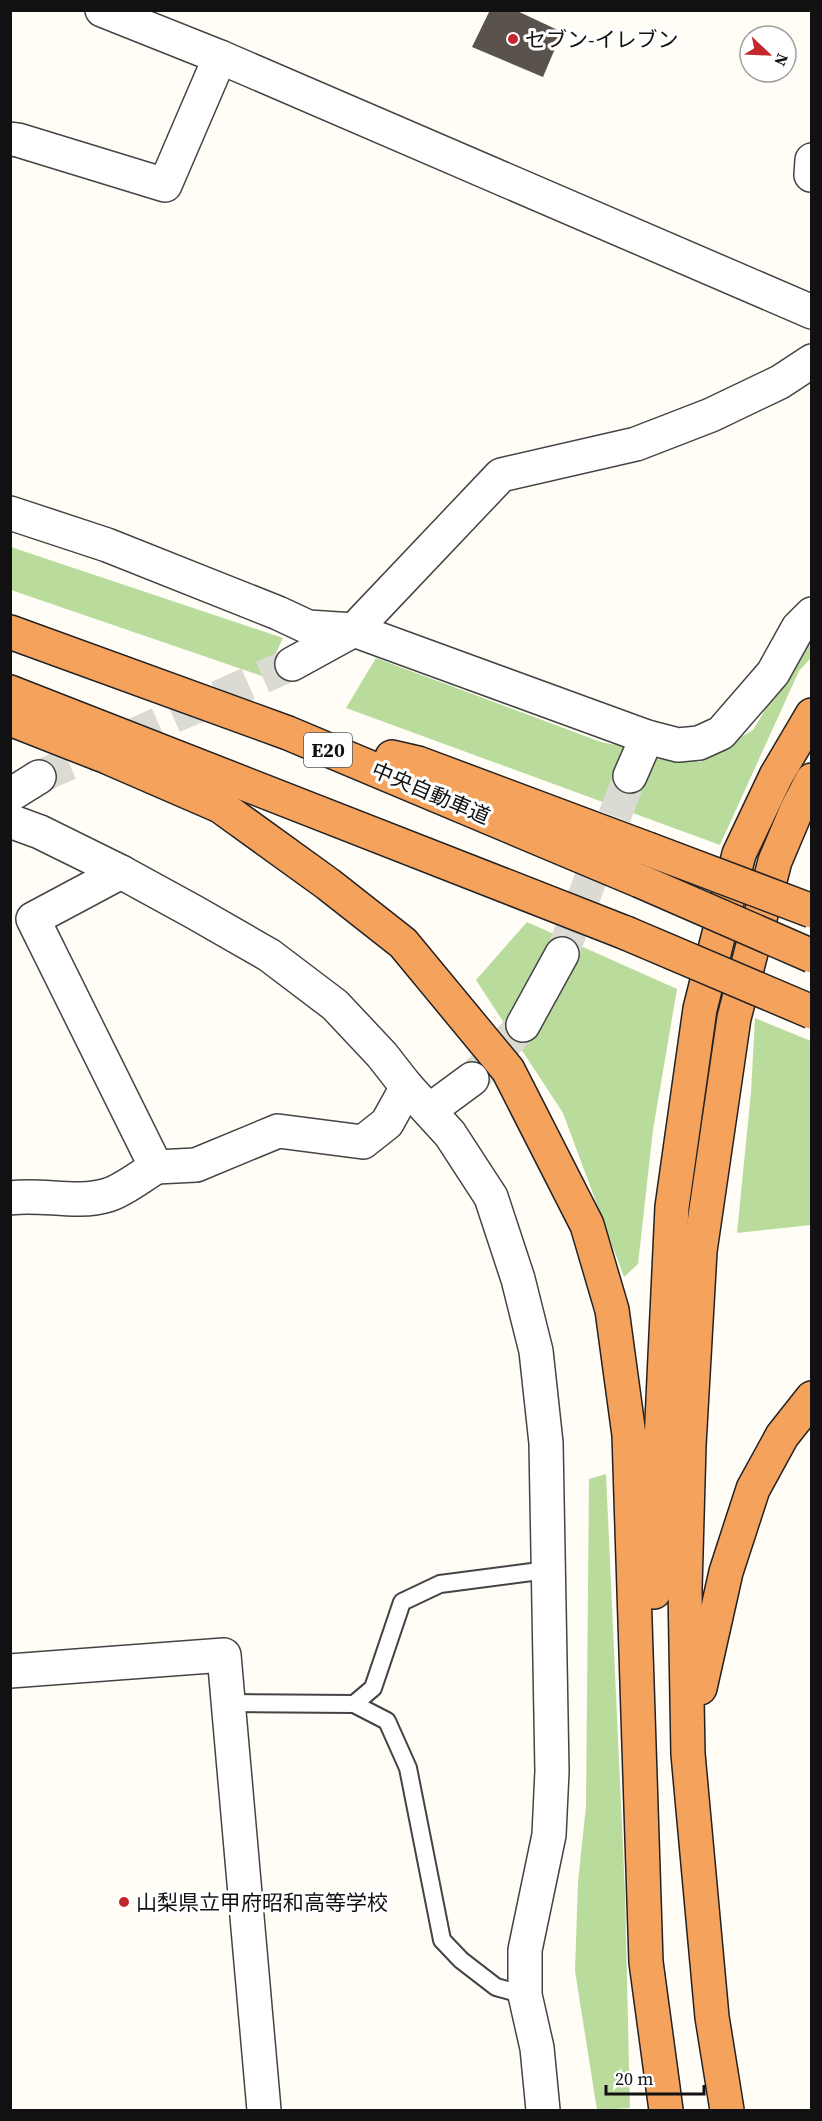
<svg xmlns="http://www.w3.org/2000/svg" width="822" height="2121" font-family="'Source Serif 4','Noto Sans JP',serif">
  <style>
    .forest { fill: #b9dc9c }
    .building { fill: #5a524d }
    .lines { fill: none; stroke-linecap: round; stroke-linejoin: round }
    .minor-tunnel { stroke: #dbdad3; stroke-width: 33; stroke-dasharray: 33 16; stroke-linecap: butt }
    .service-casing { stroke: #444; stroke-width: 20 }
    .minor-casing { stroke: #444; stroke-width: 36 }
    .tertiary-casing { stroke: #444; stroke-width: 36 }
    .motorway-casing { stroke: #222; stroke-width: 36 }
    .service { stroke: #fff; stroke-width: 16 }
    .minor { stroke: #fff; stroke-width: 33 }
    .tertiary { stroke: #fff; stroke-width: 33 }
    .motorway { stroke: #f5a25d; stroke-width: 33 }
    .motorway-bridge-casing { stroke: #222; stroke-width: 36; stroke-linecap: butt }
    .motorway-bridge { stroke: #f5a25d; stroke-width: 33 }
    .poi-dot { fill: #c4262e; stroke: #fff; stroke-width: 2 }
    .labels { text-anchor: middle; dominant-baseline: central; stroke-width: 6; stroke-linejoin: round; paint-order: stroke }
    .shield { fill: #fff; stroke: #585858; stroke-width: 1.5 }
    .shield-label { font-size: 20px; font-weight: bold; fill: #111 }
    .poi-label { font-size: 21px; fill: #111; stroke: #fff; text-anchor: start }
    .street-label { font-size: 21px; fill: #111; stroke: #fff }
  </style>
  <rect width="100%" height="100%" fill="#fffdf5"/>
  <g class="forest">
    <path d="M11,547L283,638L265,677L11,590Z"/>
    <path d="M811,638V658L799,671L720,845L346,708L376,658L601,742L700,762L753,730L805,644Z"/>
    <path d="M527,922L677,989L653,1130L638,1264L624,1277L563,1113L476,980Z"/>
    <path d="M755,1018L811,1041V1225L737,1233L751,1092Z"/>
    <path d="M606,1474L625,1892L630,2108L597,2110L575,1971L578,1882L586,1806L589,1479Z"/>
  </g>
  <path class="building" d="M490,10H515L562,32L543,77L472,47Z"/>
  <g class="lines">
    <g class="minor-tunnel">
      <path d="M39,777L292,664"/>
      <path d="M562,954L630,776"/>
      <path d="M472,1079L523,1025"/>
    </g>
    <g class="service-casing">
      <g id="service">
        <path d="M229,1703L354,1704L373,1688L402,1602L440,1584L547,1570"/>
        <path d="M354,1704L387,1721L408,1768L442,1940L461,1960L496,1987L525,1995"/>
      </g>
    </g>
    <g class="minor-casing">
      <g id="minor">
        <path d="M10,139L18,140L165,185L220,57"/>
        <path d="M811,175L812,160"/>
        <path d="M10,513L107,545L278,613L308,627L354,630L647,737L678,745L699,743L721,733L773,673L798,628L812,614"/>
        <path d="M292,664L354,630L501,475L636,444L711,415L780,382L812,361"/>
        <path d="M630,776L647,737"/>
        <path d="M10,795L39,777"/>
        <path d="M10,821L40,832L121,872L194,912L269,955L335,1005L382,1055L407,1087L450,1134L491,1197L518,1279L536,1351L546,1443L552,1771L549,1835L525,1950V1995L537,2048L543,2110"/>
        <path d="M523,1025L562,954"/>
        <path d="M430,1110L472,1079"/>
        <path d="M156,1167L196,1165L278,1131L363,1142L387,1123L407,1087"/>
        <path d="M10,1198C42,1193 76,1205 108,1195C124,1190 141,1176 156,1167L33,919L121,872"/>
        <path d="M10,1671L224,1655L264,2110"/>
      </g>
    </g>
    <g class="tertiary-casing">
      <path id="tertiary" d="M102,10L220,57L812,312"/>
    </g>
    <g class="motorway-casing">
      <g id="motorway">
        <path d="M10,632L288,733L640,881"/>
        <path d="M10,692L626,933"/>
        <path d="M10,719L107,757L220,806L328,884L403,943L508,1070L587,1225L612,1310L629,1435L646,1962L666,2110"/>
        <path d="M392,757L418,763L648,849"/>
        <path d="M654,1592L672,1207L700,1009L739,854L776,776L812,715"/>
        <path d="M700,1688L726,1572L753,1489L782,1436L812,1398"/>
        <path d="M727,2110L712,2017L688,1754L685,1589L689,1445L700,1251L734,1018L775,861L797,809L812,780"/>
      </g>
    </g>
    <use href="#service" class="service"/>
    <use href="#minor" class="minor"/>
    <use href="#tertiary" class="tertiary"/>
    <use href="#motorway" class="motorway"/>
    <g class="motorway-bridge-casing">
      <g id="motorway-bridge">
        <path d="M648,849L812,911"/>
        <path d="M640,881L812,956"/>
        <path d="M626,933L812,1012"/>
      </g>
    </g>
    <use href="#motorway-bridge" class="motorway-bridge"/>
  </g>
  <g class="poi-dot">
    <circle cx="513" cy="39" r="6"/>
    <circle cx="124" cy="1902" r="6"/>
  </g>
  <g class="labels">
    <rect class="shield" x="304" y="733" width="48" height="34" rx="4.5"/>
    <g class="shield-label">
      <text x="328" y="750">E20</text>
    </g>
    <g class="poi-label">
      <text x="525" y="39">セブン-イレブン</text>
      <text x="136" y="1902">山梨県立甲府昭和高等学校</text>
    </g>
    <g class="street-label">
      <text transform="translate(431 793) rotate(23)">中央自動車道</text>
    </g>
  </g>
  <rect width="822" height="2121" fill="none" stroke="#111111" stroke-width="24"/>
  <g transform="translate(768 54) rotate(113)"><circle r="28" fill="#ffffff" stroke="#a0a0a0" stroke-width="1.5"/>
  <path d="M0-4.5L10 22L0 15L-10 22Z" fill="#c4262e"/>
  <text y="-9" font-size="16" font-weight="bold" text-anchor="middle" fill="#111111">N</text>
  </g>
  <path d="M606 2085v9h98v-9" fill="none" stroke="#111111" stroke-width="3"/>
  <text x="615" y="2085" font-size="18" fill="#111111" stroke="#ffffff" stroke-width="4.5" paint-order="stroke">20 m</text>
</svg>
